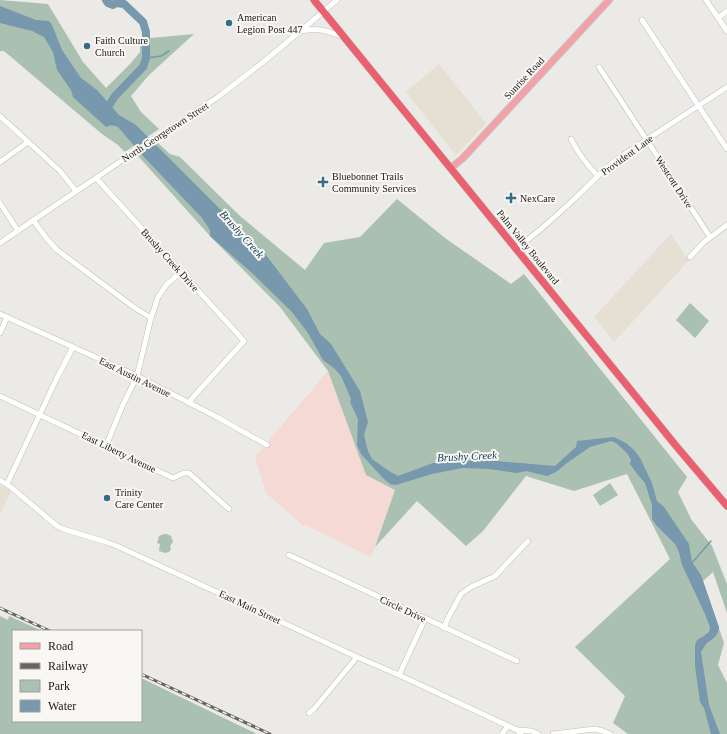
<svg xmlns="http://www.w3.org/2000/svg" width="727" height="734" font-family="Georgia,serif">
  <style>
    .built { fill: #e5dfd4 }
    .industrial { fill: #f4d9d4 }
    .green { fill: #aac0b1 }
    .water { fill: #7798ad }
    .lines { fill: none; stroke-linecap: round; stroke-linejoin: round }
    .stream { stroke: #7798ad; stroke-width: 1.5 }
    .river { stroke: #7798ad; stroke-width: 8 }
    .minor-casing { stroke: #c0bdba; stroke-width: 6 }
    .major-casing { stroke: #c5c5c4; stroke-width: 8 }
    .highway-casing { stroke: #c5c5c4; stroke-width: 8 }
    .minor { stroke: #fff; stroke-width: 5 }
    .major { stroke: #f3a0a8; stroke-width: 6 }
    .highway { stroke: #eb606e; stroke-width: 7 }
    .rail-casing { stroke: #666562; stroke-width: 3 }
    .rail { stroke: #f9f7f3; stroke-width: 1.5; stroke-dasharray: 4.5; stroke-linecap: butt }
    .poi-dot { fill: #356c87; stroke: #f9f7f3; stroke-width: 1.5 }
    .labels { text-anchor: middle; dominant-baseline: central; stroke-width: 4; stroke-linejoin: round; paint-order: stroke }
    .poi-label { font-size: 10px; fill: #21201e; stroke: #f9f7f3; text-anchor: start }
    .street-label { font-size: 10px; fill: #21201e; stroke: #f9f7f3 }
    .water-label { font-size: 11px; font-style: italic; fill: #0e3b53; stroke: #f9f7f3 }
  </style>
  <rect width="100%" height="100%" fill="#eceae6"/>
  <g class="built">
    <path d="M439,64L486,123L456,155L406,92Z"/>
    <path d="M671,234L687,258L689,260L614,342L594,317Z"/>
    <path d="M0,485L11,491L0,515Z"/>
  </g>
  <path class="industrial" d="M328,371L366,475L395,490L371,557L305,525L304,526L266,493L255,457Z"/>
  <g class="green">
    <path d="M0,0L48,4L83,62L106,88L131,63L140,52V39L194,34L149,75L131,96L141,112L159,129L125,152L118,145L102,134L4,51H0Z"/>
    <path d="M158,143L170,154L180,157L240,216L305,270L324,243L360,237L397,199L445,238L511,284L524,274L687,477L678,492L691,519L712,546L727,584V613L713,572L703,581L724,643L718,665L727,683V734H628L613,723L625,696L575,647L670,559L627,474L574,491L526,476L483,531L466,546L417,501L375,547L395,490L366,475L328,371L280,307L210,236L138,156Z"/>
    <path d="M690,303L709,321L695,338L676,320Z"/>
    <path d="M610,483L618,495L600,506L593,495Z"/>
    <path d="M164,534H167L171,536L173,542L170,546L171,549L169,552L165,553L159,551L160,544L157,543L159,536Z"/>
    <path d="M0,616L8,620L9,616L42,631H13V721H141V678L257,734H0Z"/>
  </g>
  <path class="water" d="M0,6L36,20L49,21L52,25L62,50L81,78L97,90L119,115L136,125L266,255L307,309L320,334L331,344L360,391L368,422L364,435L368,451L372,459L389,471L398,476L433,463L485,460L555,466L576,447L577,441L614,437L626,443L634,450L640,458L652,483L657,501L664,507L689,544L692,562L701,575L719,627C718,636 714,638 707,643C705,645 703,649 701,652L709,705L720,734H711L704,708L700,702L695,666V645L697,640L704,636L709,632L710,627L705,614L682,565L679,552L675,544L656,525L652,519V505L645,483L638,475L630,464L631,460L627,453L616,443L611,441L590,447L567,463L556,472L547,476L526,471L517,473L489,469L463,468L432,474L396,485L390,484L382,477L361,454L357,445L358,419L350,402L351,399L341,376L335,369L323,360L308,333L291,311L252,273L210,236V230L202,218L142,155L118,127C113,125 110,125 106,127L73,97L71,90L57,70L53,52L44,37L32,31L0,23Z"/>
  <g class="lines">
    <g class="stream">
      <path d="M146,58L161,56L169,51"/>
      <path d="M691,564L711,541"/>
    </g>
    <path class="river" d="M105,112L115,96L143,67L146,58V32L143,22L124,4L116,3L113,5L108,3L106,0"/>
    <g class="minor-casing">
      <g id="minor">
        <path d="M706,0L727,31"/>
        <path d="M718,18L727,11"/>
        <path d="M642,20L727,149"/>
        <path d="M301,31C319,27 327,31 344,37"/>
        <path d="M599,67L710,237"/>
        <path d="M0,116L60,171L76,191"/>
        <path d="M571,139C578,153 587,165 598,176"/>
        <path d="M0,162L28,142"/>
        <path d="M96,178L244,341L194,396L189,403"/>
        <path d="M0,203L18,231"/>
        <path d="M33,220L47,239L57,250L135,308L151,318"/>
        <path d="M0,243L118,163L218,97L267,59L337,0"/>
        <path d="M517,248C536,234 554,218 571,202C587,187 601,172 617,159L727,87"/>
        <path d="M690,257L704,242L727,225"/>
        <path d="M0,314L137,376L217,417L267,445"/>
        <path d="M0,333L7,317"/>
        <path d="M0,396L173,478L184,473H189L229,509"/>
        <path d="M106,446L121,409L137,376L151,318L158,297L167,284L181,272"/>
        <path d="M0,480L12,488L57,526L63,529L106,542L117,546L357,657L399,675L517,730L521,734"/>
        <path d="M7,484L56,380L73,347"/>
        <path d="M289,555L517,661"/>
        <path d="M444,628L448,618L461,594L471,587L495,576L528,541"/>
        <path d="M399,675L425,619"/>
        <path d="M309,713L314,709L357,657"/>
        <path d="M517,730L532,731L538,734"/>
        <path d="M502,734L508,726"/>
        <path d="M553,734L595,729L603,731L610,734"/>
      </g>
    </g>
    <g class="major-casing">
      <path id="major" d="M451,168L463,158L609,0"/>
    </g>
    <g class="highway-casing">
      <path id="highway" d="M314,0L677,447L727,506"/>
    </g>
    <use href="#minor" class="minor"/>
    <use href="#major" class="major"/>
    <use href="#highway" class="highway"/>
    <g class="rail-casing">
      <g id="rail">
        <path d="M0,608L50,631"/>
        <path d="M141,674L270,734"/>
      </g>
    </g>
    <use href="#rail" class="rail"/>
  </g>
  <g class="poi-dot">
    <circle cx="229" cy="23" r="4"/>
    <circle cx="87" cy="46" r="4"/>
    <path d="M321 176h4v4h4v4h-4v4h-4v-4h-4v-4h4z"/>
    <path d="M509 192h4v4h4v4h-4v4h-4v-4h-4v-4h4z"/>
    <circle cx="107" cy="498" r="4"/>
  </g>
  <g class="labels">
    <g class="poi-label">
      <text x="237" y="17">American<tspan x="237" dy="12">Legion Post 447</tspan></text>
      <text x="95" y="40">Faith Culture<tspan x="95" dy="12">Church</tspan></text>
      <text x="332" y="176">Bluebonnet Trails<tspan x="332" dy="12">Community Services</tspan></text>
      <text x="520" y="198">NexCare</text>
      <text x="115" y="492">Trinity<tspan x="115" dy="12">Care Center</tspan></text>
    </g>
    <g class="street-label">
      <text transform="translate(524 78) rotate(-47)">Sunrise Road</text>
      <text transform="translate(165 132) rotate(-33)">North Georgetown Street</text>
      <text transform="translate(627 155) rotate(-36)">Provident Lane</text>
      <text transform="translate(674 182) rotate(57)">Westcott Drive</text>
      <text transform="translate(528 247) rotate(51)">Palm Valley Boulevard</text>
      <text transform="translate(170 260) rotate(48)">Brushy Creek Drive</text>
      <text transform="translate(135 377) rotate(26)">East Austin Avenue</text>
      <text transform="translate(119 452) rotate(26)">East Liberty Avenue</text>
      <text transform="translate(250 607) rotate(25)">East Main Street</text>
      <text transform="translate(403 609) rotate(25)">Circle Drive</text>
    </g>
    <g class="water-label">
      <text transform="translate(242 234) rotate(48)">Brushy Creek</text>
      <text transform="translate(467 456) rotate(-3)">Brushy Creek</text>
    </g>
  </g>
  <rect x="12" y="630" width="130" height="92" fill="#f9f7f3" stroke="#a3a19e"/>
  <rect x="20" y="643" width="20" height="6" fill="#f3a0a8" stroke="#a3a19e"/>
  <text x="48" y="650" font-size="12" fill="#21201e">Road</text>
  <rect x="20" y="663" width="20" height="6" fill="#666562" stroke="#a3a19e"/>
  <text x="48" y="670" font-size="12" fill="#21201e">Railway</text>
  <rect x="20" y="680" width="20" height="12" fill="#aac0b1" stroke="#a3a19e"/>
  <text x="48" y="690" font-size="12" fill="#21201e">Park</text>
  <rect x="20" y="700" width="20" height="12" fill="#7798ad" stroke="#a3a19e"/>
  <text x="48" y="710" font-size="12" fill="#21201e">Water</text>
</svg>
